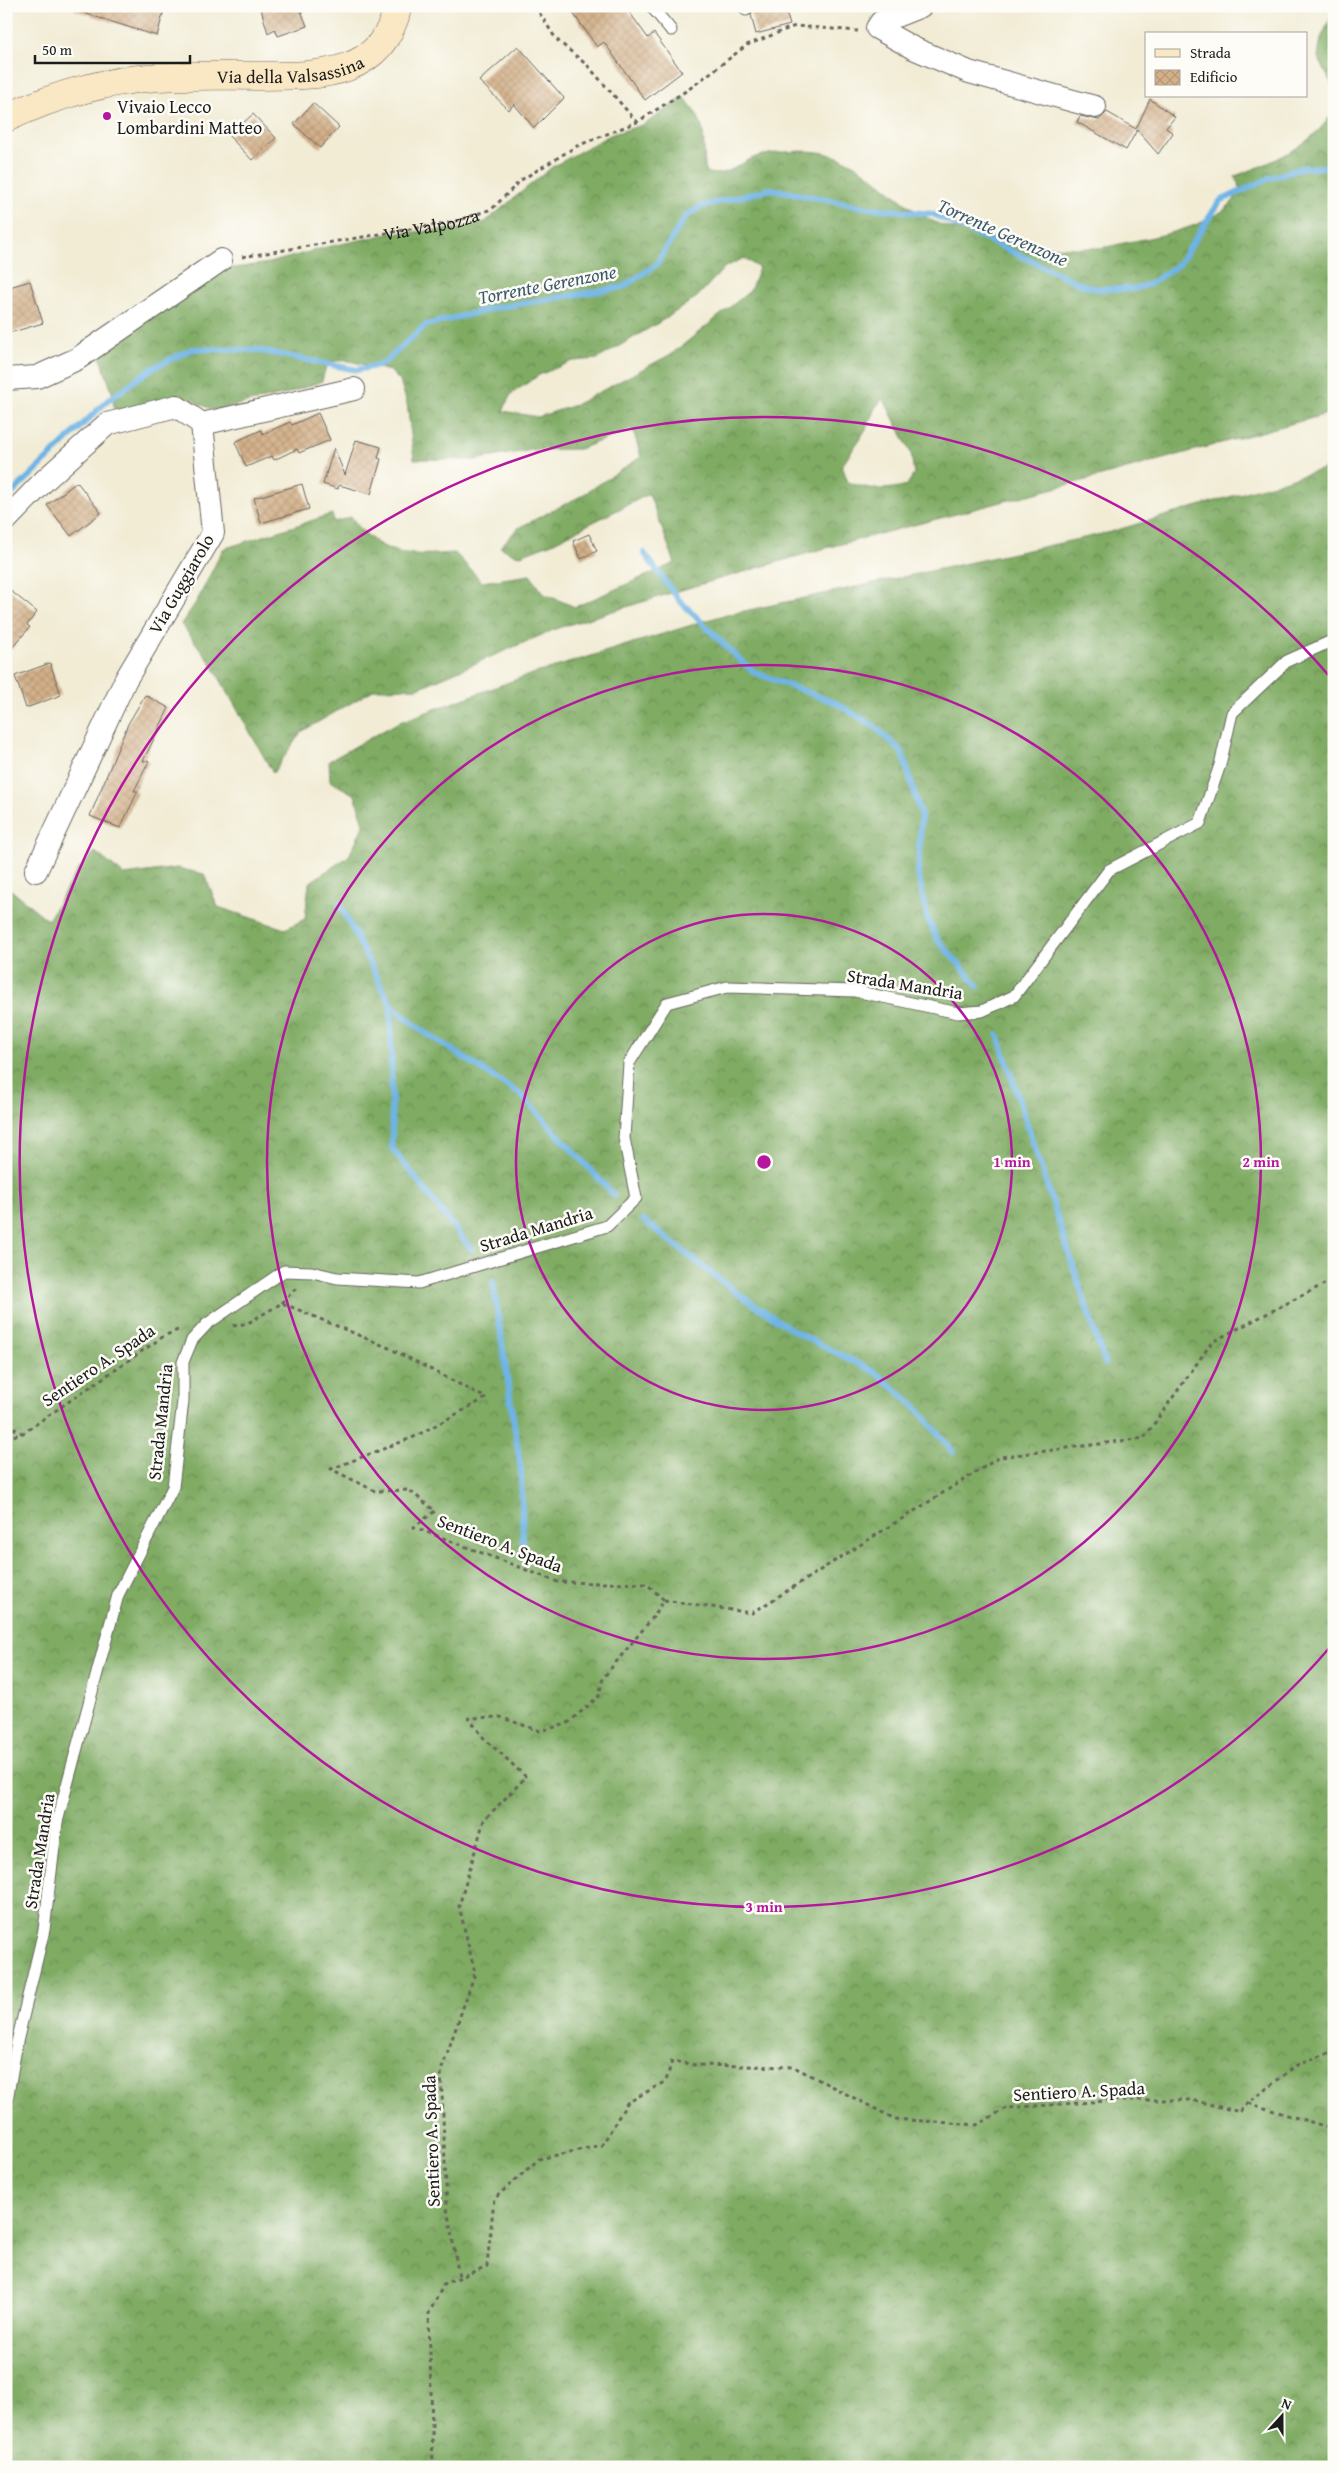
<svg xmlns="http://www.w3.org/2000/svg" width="1340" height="2473" font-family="'Gentium Book Plus',serif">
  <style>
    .forest { fill: url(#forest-crowns); stroke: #4e6440; fill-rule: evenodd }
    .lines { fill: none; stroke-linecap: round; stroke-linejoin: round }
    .stream { stroke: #6eb4e5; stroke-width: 6 }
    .building { fill: url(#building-cross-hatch) }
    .service-casing { stroke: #67655d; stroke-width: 13 }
    .minor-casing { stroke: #67655d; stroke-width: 24 }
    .secondary-casing { stroke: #67655d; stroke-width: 29 }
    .path { stroke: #67655d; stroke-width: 3; stroke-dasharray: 4 4; stroke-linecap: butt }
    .service { stroke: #fff; stroke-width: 11 }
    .minor { stroke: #fff; stroke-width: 22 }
    .secondary { stroke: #fae7c3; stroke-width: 28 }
    .ring { fill: none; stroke: #b5179e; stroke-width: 2.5 }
    .poi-dot { fill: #b5179e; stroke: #fdfcf7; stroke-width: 2 }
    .labels { text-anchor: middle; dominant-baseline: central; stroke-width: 5; stroke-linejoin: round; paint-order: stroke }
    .street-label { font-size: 18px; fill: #1c1c1c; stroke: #fdfcf7 }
    .poi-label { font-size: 18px; fill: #1c1c1c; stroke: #fdfcf7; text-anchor: start }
    .water-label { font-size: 19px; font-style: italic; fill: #3d596c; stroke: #fdfcf7 }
    .centre { fill: #b5179e; stroke: #fdfcf7; stroke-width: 2.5 }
    .ring-label { font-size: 15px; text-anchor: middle; font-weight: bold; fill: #b5179e; stroke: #fdfcf7; stroke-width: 5; stroke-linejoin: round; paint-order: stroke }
  </style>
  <defs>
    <pattern id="forest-crowns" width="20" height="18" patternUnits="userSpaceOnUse" patternTransform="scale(1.25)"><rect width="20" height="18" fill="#7fab63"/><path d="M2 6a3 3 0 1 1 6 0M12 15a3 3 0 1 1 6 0" fill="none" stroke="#678a51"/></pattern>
    <pattern id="building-cross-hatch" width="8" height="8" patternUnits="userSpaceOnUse" patternTransform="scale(1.25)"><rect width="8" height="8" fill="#d3b089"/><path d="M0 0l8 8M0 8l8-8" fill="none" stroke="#b59776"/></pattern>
  </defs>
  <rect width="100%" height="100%" fill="#fdfcf7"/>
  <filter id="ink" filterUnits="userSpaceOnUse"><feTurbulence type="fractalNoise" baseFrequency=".02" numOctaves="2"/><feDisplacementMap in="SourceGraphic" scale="10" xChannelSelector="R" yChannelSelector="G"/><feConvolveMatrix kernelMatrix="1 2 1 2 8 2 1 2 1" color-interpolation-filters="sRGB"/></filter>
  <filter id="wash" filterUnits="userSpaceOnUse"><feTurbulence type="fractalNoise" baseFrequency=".0096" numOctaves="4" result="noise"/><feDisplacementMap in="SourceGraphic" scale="20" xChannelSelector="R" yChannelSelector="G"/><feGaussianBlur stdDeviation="1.12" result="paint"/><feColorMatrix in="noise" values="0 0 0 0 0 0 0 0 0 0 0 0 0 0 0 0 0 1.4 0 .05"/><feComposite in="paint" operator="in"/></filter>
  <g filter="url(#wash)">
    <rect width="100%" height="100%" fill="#f2ecd5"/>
    <g class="forest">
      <path d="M1334,11V89L1318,57L1321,38Z"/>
      <path d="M684,97C708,125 702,133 705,167L707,172C724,180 743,160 759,156C778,152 805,149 824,153C871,163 897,206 939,224C950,229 964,230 976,233C1015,242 1054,250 1096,248C1107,248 1118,244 1129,242C1160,236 1231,223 1240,188L1235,176C1271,163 1314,146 1334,110V412L1101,476L826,548L678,591L558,628L418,688L375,689L301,732L273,773L211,663L181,624L197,601L223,549L332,514L334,522L351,517C382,558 408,556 455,553L482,582L530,575L544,594L575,607L675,563L649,494L552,543L518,556L500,547L518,528L581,496L641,457L633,429L579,449L532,450L474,460L414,459L407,403L400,381L390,371L345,360L327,362L322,381L286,394L214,410L183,397L115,414L112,392L98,351L214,271L269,263L327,247L388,234L458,229L485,222L552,167L610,135L645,124ZM744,258L759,268L750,291L673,353L575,405L538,417L503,411L511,394L539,375L573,361L597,359L616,348L668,317L697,297L725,267ZM883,398L911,453L914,474L907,485C885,491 870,490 848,482L842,466L866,429L875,408Z"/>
      <path d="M1334,466V2467H6V886L48,920L77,871L95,852L124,875L177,868L204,874L218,907L285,929L305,919L309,883L349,856L364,824L355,795L330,781L329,761L397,723L523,677L721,616L1107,533Z"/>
    </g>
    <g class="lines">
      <g class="stream">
        <path d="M6,499L106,402L149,370L192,349L257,350L357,370L374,366L385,362L426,325L495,308L623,287L656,265L685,217L702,206L771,189L869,208L933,214L1080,284L1098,289H1134L1150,284L1179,264L1220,201L1270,178L1303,167L1315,168L1334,165"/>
        <path d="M644,553L679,600L743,663L756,673L836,703L874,726L902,752L921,815L918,874L927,917L937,939L978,986"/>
        <path d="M340,905L391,1005L420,1029L521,1095L614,1195"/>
        <path d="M391,1005L392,1148L471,1249"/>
        <path d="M998,1035L1105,1364"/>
        <path d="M643,1220L737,1293L797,1333L875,1372L916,1407L953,1452"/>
        <path d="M493,1282L521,1470L523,1549"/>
      </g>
    </g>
    <g id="blocks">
      <g class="building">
        <path d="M74,6H165L157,36L74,10Z"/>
        <path d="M260,6H299L307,26L278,36L275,29L268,33Z"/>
        <path d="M568,6H625L648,38L654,33L682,72L645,100L604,42L597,47Z"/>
        <path d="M753,6H784L790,25L756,34L751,15Z"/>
        <path d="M518,46L564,98L534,128L514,104L509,110L479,81Z"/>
        <path d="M1150,99L1175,117L1166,128L1173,133L1158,154L1137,130L1126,150L1077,122L1080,116L1099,120L1107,112L1136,129Z"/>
        <path d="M313,103L339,127L320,148L294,124Z"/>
        <path d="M253,114L276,138L252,160L229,136Z"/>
        <path d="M30,281L43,323L6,334V288Z"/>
        <path d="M318,413L330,440L299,453L297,449L274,460L272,456L246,467L235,442L261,430L263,434L290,422L292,425Z"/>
        <path d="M356,440L381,447L378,458L381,459L371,494L339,485L338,489L323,484L334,448L345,475Z"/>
        <path d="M77,482L101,513L71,536L47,505Z"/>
        <path d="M302,484L309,509L261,523L254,498Z"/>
        <path d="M589,534L597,551L581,559L573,541Z"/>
        <path d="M6,587L37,612L27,625L30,627L6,655Z"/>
        <path d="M50,663L61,695L26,708L15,676Z"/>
        <path d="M145,695L169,708L143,761H149L134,791H138L120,828L90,816L128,724Z"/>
      </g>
    </g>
  </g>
  <g filter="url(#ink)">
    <use href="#blocks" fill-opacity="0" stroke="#67655d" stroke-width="1"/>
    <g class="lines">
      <g class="service-casing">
        <g id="service">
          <path d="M651,6L671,30"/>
          <path d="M745,6L746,10"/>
          <path d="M6,2106L17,2042L44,1930L57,1822L118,1595L173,1487L183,1401V1362L192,1340L207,1324L284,1271L312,1272L337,1278L419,1283L607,1226L636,1198L624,1138L629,1063L667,1003L727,987L855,991L958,1013L982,1011L1014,996L1109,870L1200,823L1220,765L1232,713L1287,661L1334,640"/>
        </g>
      </g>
      <g class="minor-casing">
        <g id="minor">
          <path d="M921,6L881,22L877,28L913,48L969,72L1095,107"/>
          <path d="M6,379L37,377L77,359L221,260"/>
          <path d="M202,424L354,389"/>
          <path d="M6,520L45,480L107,424L176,406L202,424L213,533L126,679L36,871"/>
        </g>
      </g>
      <g class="secondary-casing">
        <g id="secondary">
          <path id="s2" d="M6,118C53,96 107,80 159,77C193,75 227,76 261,76C320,76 382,77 398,6"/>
        </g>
      </g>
      <g class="path">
        <path d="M535,6L556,39L588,66L637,122"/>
        <path id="s1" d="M242,257L453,222L492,209L521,180L577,146L637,122L689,89L747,45L795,26L858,31"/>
        <path d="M282,1303L297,1287"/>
        <path d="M233,1326L248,1323L282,1303L389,1348L486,1398L414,1437L331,1469L375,1491L409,1490L435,1511L414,1527L558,1582L647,1584L664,1600L654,1616L603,1678L599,1696L567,1724L540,1731L500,1717L469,1718L483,1737L526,1777L484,1820L459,1906L475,1973L441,2071L447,2208L459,2277"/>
        <path d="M6,1424L22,1433"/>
        <path d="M6,1438L23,1433L164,1336L180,1329"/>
        <path d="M664,1600L752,1613L1000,1457L1144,1438L1212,1342L1334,1279"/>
        <path d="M1248,2103L1334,2129"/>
        <path d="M433,2467L429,2313L444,2284L487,2266L494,2199L539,2159L602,2145L627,2103L666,2081L672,2061L695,2065L794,2067L895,2119L977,2125L1006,2108L1120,2100H1192L1240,2112L1248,2103L1297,2065L1334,2051"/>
      </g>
      <use href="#service" class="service"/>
      <use href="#minor" class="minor"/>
      <use href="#secondary" class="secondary"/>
    </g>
  </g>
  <g class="ring">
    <circle cx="764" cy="1162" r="248"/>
    <circle cx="764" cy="1162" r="497"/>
    <path d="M1331 1646A745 745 0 1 1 1331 678"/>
  </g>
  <circle class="poi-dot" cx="107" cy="116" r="5"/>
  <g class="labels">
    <g class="street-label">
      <text stroke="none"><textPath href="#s2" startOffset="291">Via della Valsassina</textPath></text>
      <text stroke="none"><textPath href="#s1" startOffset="192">Via Valpozza</textPath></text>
      <text transform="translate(181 584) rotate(-60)">Via Guggiarolo</text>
      <text transform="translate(905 984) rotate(9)">Strada Mandria</text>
      <text transform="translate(536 1229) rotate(-17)">Strada Mandria</text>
      <text transform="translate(98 1365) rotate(-34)">Sentiero A. Spada</text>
      <text transform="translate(160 1422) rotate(-84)">Strada Mandria</text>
      <text transform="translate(500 1543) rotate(21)">Sentiero A. Spada</text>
      <text transform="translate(39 1851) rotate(-81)">Strada Mandria</text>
      <text transform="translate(1079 2091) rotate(-3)">Sentiero A. Spada</text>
      <text transform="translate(431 2141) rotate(-92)">Sentiero A. Spada</text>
    </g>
    <g class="poi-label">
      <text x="117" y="106">Vivaio Lecco<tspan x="117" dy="21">Lombardini Matteo</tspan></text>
    </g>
    <g class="water-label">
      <text transform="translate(1003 232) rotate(24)">Torrente Gerenzone</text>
      <text transform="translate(547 284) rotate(-11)">Torrente Gerenzone</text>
    </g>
  </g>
  <circle cx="764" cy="1162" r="8" class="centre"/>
  <g class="ring-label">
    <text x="1012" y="1167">1 min</text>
    <text x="1261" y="1167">2 min</text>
    <text x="764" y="1912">3 min</text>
  </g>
  <rect width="1340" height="2473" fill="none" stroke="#fdfcf7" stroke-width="25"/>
  <rect x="1145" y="32" width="162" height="65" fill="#fdfcf7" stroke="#a3a29f"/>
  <rect x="1155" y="49" width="25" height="8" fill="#fae7c3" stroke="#a3a29f"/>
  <text x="1190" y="58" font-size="15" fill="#1c1c1c">Strada</text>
  <rect x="1155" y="70" width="25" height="15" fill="url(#building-cross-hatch)" stroke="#a3a29f"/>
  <text x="1190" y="82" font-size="15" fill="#1c1c1c">Edificio</text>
  <g transform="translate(1282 2416) rotate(21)" stroke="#fdfcf7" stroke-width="4" paint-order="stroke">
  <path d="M0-4L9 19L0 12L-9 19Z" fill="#1c1c1c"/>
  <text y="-8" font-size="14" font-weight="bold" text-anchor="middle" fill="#1c1c1c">N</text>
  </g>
  <path d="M35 55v8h155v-8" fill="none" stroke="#1c1c1c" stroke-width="2.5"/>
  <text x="42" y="55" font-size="15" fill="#1c1c1c" stroke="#fdfcf7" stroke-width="4" paint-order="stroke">50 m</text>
</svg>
